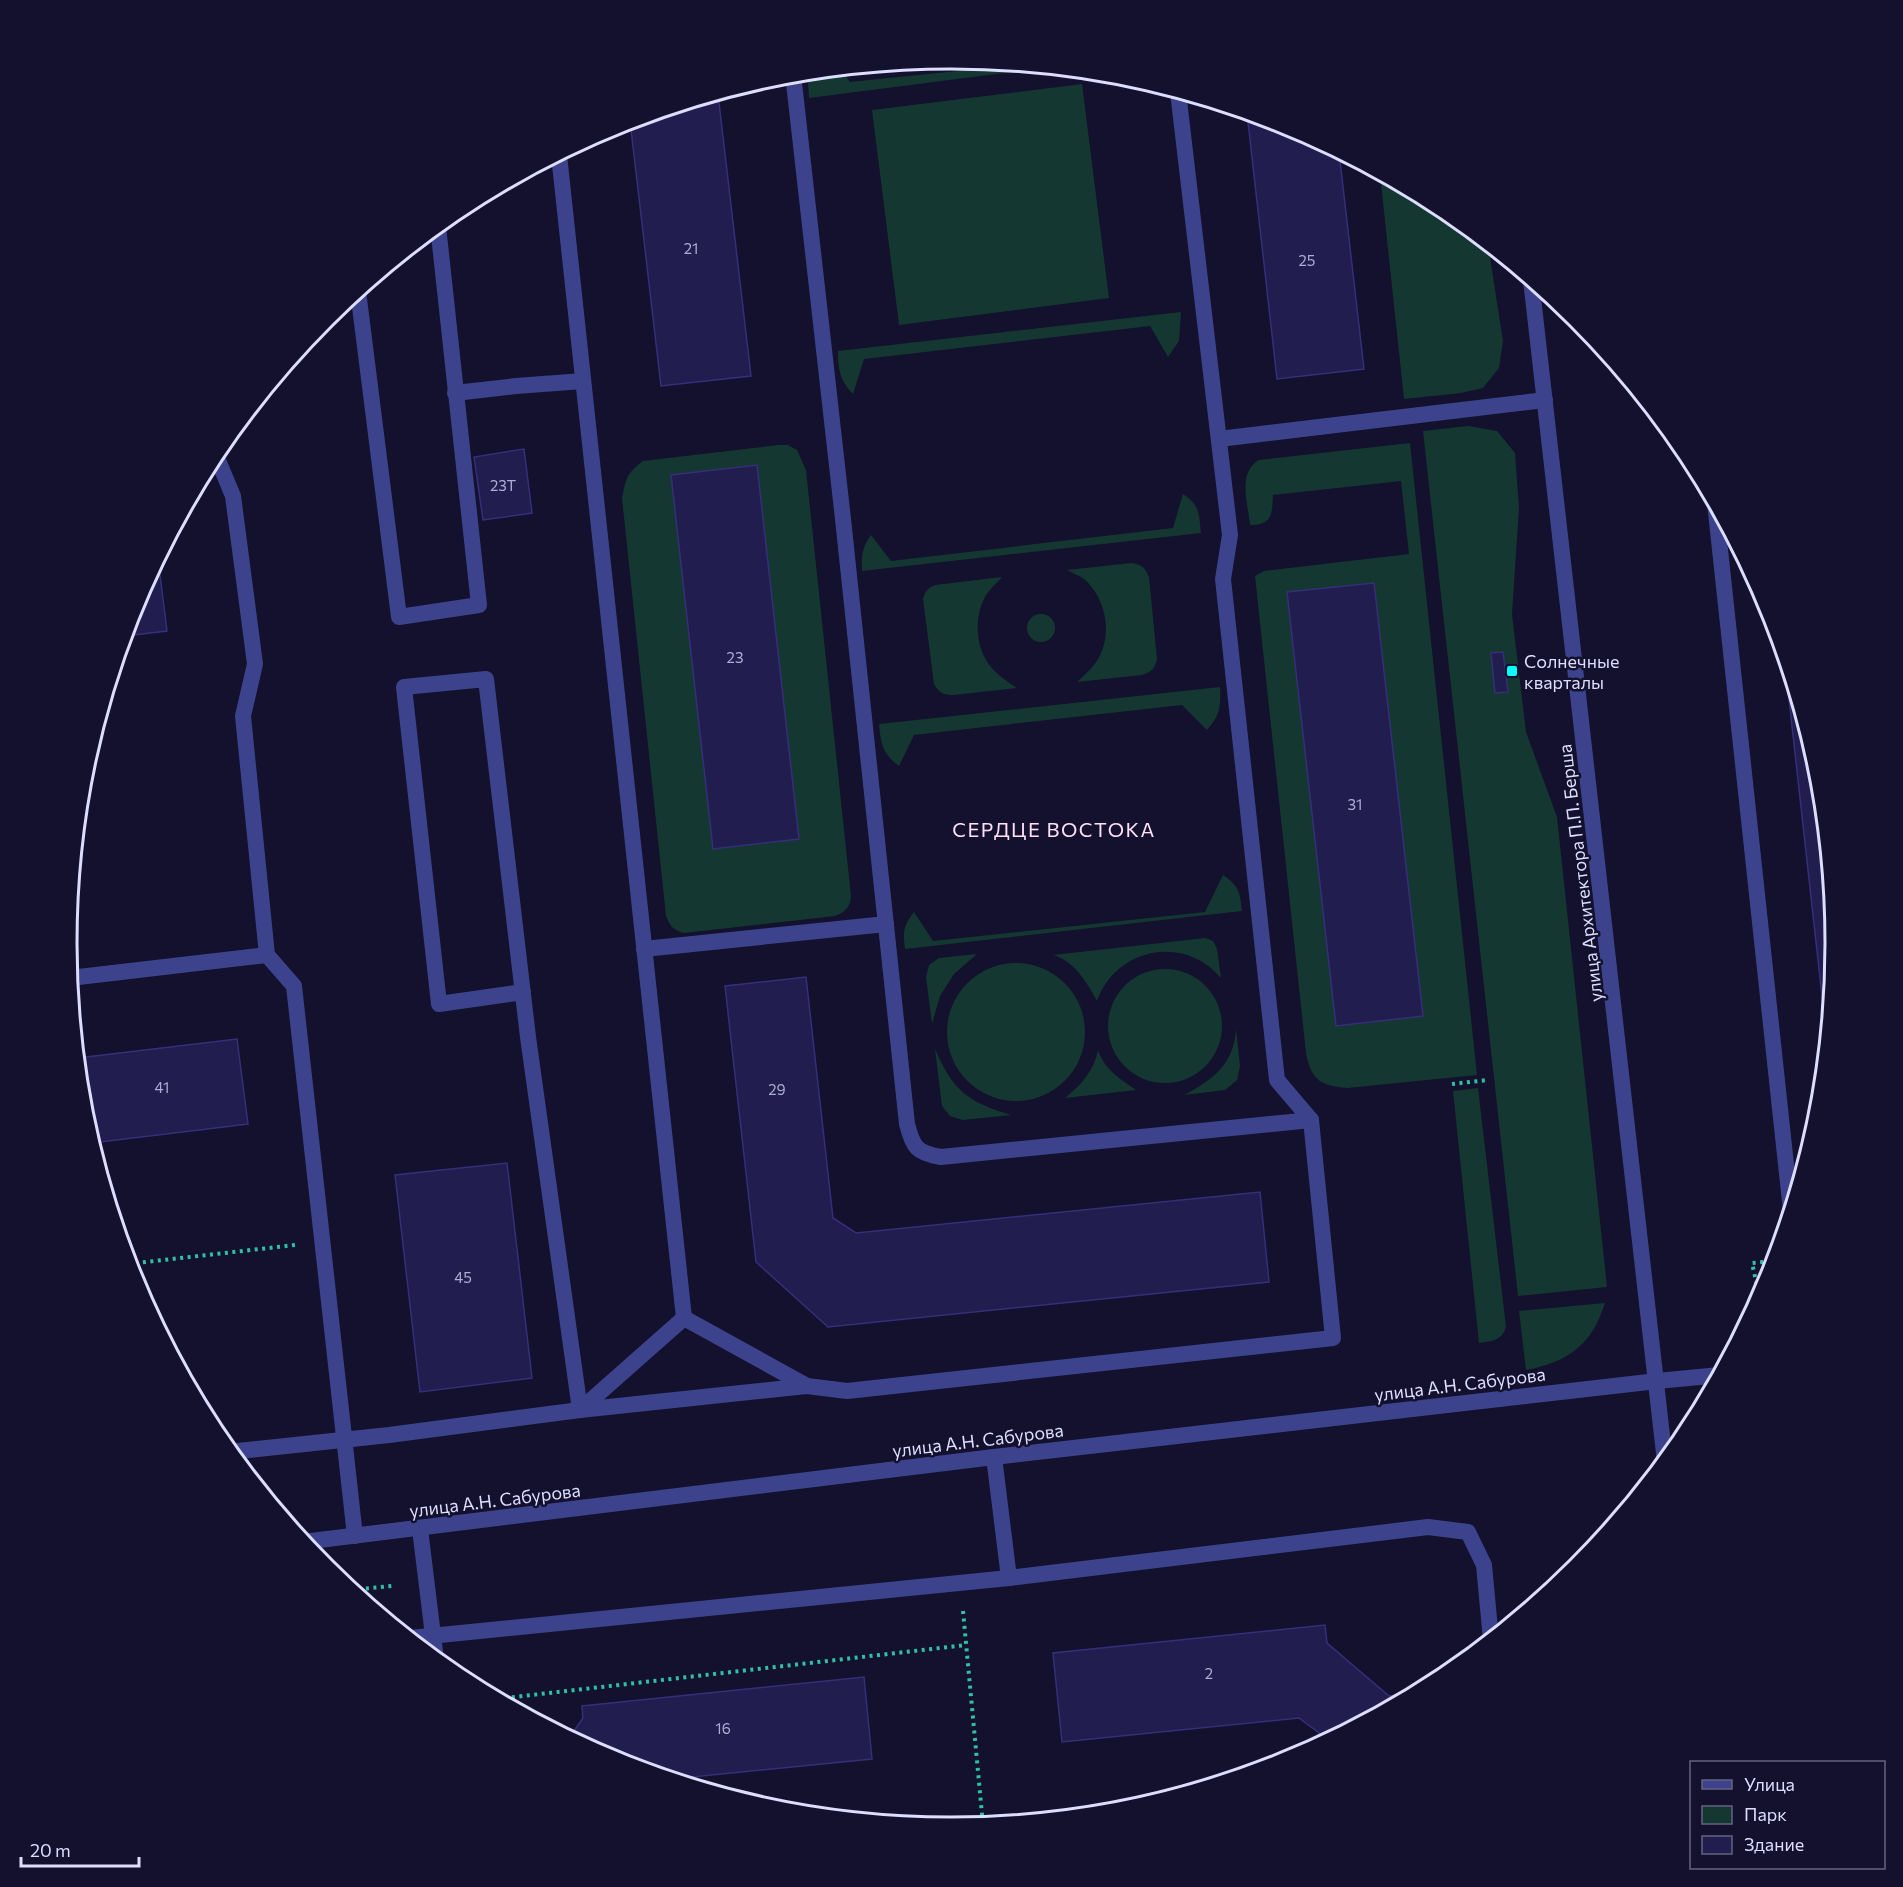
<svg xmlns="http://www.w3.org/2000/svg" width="1903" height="1887" font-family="Commissioner,sans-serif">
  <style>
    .green { fill: #143731; fill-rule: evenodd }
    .building { fill: #211d4e; stroke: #352f7a; stroke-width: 1.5 }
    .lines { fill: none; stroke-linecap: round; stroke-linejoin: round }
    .path { stroke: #30c0a6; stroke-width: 4; stroke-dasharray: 3 4.5; stroke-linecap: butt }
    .service { stroke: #3c438c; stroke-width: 16 }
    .tertiary { stroke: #3c438c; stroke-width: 16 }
    .poi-dot { fill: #09fffb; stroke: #13112d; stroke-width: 2 }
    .labels { text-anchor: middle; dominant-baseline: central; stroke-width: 5; stroke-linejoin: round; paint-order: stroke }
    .number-label { font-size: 15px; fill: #aeadd3 }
    .poi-label { font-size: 18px; fill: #ddf; stroke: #13112d; text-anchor: start }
    .street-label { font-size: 18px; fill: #ddf; stroke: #13112d }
    .neighbourhood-label { font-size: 20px; letter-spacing: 1.5px; fill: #ffdff7; stroke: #13112d }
    .rim { fill: none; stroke: #ddf; stroke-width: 3 }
  </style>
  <rect width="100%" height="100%" fill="#13112d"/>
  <g class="green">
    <path d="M1016,65L1043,68L809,98L808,82L812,72L841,69L850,82Z"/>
    <path d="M1082,84L1109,298L899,325L872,110Z"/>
    <path d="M1380,174L1443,208L1488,245L1503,341L1499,368L1483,388L1461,393L1404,399Z"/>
    <path d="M1181,312L1179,341L1168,357L1150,326L864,359L853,394C840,381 838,369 838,351Z"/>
    <path d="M1468,426L1497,431L1515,453L1519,508L1512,614L1526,732L1557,817L1607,1287L1518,1296L1423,431Z"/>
    <path d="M1410,443L1477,1075L1347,1088C1321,1086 1311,1080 1306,1053L1255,576L1264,571L1409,554L1401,481L1273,495C1272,513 1273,525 1250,525C1248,504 1237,472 1259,460Z"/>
    <path d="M778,445H788L797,450L806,470L851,896C850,908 845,912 835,916L684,933C673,930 670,926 666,916L622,498C626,478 627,473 643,461ZM757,465L799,839L714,849L671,475Z"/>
    <path d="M1183,494C1200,505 1199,514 1201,533L862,571C861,557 862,547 871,535L891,561L1173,528Z"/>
    <path d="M1131,563C1141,564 1145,567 1149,577L1157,659C1155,669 1151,672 1142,675L1077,682C1087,673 1096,665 1101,653C1112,629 1104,596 1084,579C1079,575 1072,573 1067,570Z"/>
    <path d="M1002,577C997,583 990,589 986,595C975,614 975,641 986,660C993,672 1005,680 1017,688L954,695C944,695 939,693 934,684L923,599C925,591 928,588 935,585Z"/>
    <circle cx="1041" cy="628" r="14"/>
    <path d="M1220,687C1221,707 1220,715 1207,730L1182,705L914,735L899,766C882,753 881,744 879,724Z"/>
    <path d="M1223,875C1239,886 1240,892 1242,911L905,949C903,932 903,926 914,912L933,941L1205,912Z"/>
    <path d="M1205,938L1213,941L1217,949L1221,978C1184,934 1116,948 1097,1001C1087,983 1075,961 1053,955Z"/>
    <path d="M977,954L954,974L940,996L932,1024L926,977L929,965L939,958Z"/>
    <circle cx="1016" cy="1032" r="69"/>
    <circle cx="1165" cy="1026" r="57"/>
    <path d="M1236,1029L1240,1066L1237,1080L1225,1090L1184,1095C1213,1080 1234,1064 1236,1029Z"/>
    <path d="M935,1049C953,1091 968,1102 1011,1115L963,1120L950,1116L942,1106Z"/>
    <path d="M1098,1050C1104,1069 1120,1079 1136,1090L1065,1098C1081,1085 1094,1071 1098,1050Z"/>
    <path d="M1478,1088L1506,1327C1502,1341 1491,1341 1479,1343L1453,1091Z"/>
    <path d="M1605,1303C1592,1345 1568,1362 1526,1370L1519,1311Z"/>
  </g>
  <g class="building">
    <path d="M718,94L751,376L661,386L630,121Z"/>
    <path d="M1247,113L1290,126L1339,152L1364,369L1277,379Z"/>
    <path d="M524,449L532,513L483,520L474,457Z"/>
    <path d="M757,465L799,839L713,849L671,475Z"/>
    <path d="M158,559L167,631L124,636L134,605Z"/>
    <path d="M1374,583L1423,1016L1336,1026L1287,592Z"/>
    <path d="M1503,652L1508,692L1495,693L1491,653Z"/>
    <path d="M1784,654L1820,771L1836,944L1827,1041Z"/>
    <path d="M806,977L833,1218L856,1233L1260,1192L1269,1282L828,1327L756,1262L725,986Z"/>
    <path d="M237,1039L248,1124L92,1143L83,1116L78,1058Z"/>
    <path d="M507,1163L532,1378L420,1392L395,1175Z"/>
    <path d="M1325,1625L1327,1643L1389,1696L1409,1694V1698L1324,1743L1323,1736L1299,1718L1062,1742L1053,1653Z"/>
    <path d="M864,1677L872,1759L672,1779L613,1761L569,1738L583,1718L582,1706Z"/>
  </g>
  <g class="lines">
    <g class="path">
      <path d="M1452,1084L1488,1080"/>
      <path d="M128,1264L295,1245"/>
      <path d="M1760,1299L1752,1263L1775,1261"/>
      <path d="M351,1590L392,1586"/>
      <path d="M963,1611L983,1825"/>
      <path d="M497,1699L966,1645"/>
    </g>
    <g class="service">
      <path d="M793,74L843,519L907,1124C913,1148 917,1153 941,1157L1311,1120"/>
      <path d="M559,155L684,1318"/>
      <path d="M358,291L399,617L479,605L438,226"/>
      <path d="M455,393L516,386L583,381"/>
      <path d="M1219,439L1545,400"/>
      <path d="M215,453L233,496L255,664L243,716L267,955L294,986L355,1536"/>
      <path d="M1715,503L1791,1211"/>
      <path d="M644,949L886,924"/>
      <path d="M70,978L267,955"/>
      <path d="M523,992L439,1004L404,687L486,679L528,1037L580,1410"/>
      <path d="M684,1318L807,1386"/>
      <path d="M1657,1381L1720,1375"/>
      <path d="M580,1410L684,1318"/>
      <path d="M229,1452L389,1435L580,1410L807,1386L847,1391L1333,1338L1311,1120L1277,1080L1223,579L1230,535L1178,92"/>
      <path d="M994,1457L1009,1578"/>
      <path d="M420,1529L436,1660"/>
      <path d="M410,1638L1009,1578L1428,1527L1468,1532L1484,1565L1491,1640"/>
    </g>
    <g class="tertiary">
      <path d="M1531,280L1665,1462"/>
      <path d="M303,1542L994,1457L1657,1381"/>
    </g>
  </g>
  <rect class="poi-dot" x="1506" y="665" width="12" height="12" rx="3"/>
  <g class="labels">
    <g class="number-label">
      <text x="691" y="248">21</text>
      <text x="1307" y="260">25</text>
      <text x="503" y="485">23Т</text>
      <text x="735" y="657">23</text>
      <text x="1355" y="804">31</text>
      <text x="162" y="1087">41</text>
      <text x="777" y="1089">29</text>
      <text x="463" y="1277">45</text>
      <text x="1209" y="1673">2</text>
      <text x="723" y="1728">16</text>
    </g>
    <g class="poi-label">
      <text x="1524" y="661">Солнечные<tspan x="1524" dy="21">кварталы</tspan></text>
    </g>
    <g class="street-label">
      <text transform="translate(1580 873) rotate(-97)">улица Архитектора П.П. Берша</text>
      <text transform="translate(1460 1384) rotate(-7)">улица А.Н. Сабурова</text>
      <text transform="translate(978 1440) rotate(-7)">улица А.Н. Сабурова</text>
      <text transform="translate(495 1500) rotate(-7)">улица А.Н. Сабурова</text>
    </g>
    <g class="neighbourhood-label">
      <text x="1054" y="829">СЕРДЦЕ ВОСТОКА</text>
    </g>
  </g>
  <path d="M0 0H1903V1887H0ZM77 943a874 874 0 1 1 1748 0a874 874 0 1 1-1748 0Z" fill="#13112d" fill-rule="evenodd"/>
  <path class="rim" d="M77 943a874 874 0 1 1 1748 0a874 874 0 1 1-1748 0Z"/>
  <rect x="1690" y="1761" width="195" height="108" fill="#13112d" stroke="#646381" stroke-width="1.5"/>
  <rect x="1702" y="1780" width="30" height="9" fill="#3c438c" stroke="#646381" stroke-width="1.5"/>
  <text x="1744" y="1791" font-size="18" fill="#ddddff">Улица</text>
  <rect x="1702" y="1806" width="30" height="18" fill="#143731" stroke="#646381" stroke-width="1.5"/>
  <text x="1744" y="1821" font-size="18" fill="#ddddff">Парк</text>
  <rect x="1702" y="1836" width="30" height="18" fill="#211d4e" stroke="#646381" stroke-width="1.5"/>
  <text x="1744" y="1851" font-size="18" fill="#ddddff">Здание</text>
  <path d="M21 1857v9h118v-9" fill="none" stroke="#ddddff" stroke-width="3"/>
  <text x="30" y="1857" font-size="18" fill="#ddddff" stroke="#13112d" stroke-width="4.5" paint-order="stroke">20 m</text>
</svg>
